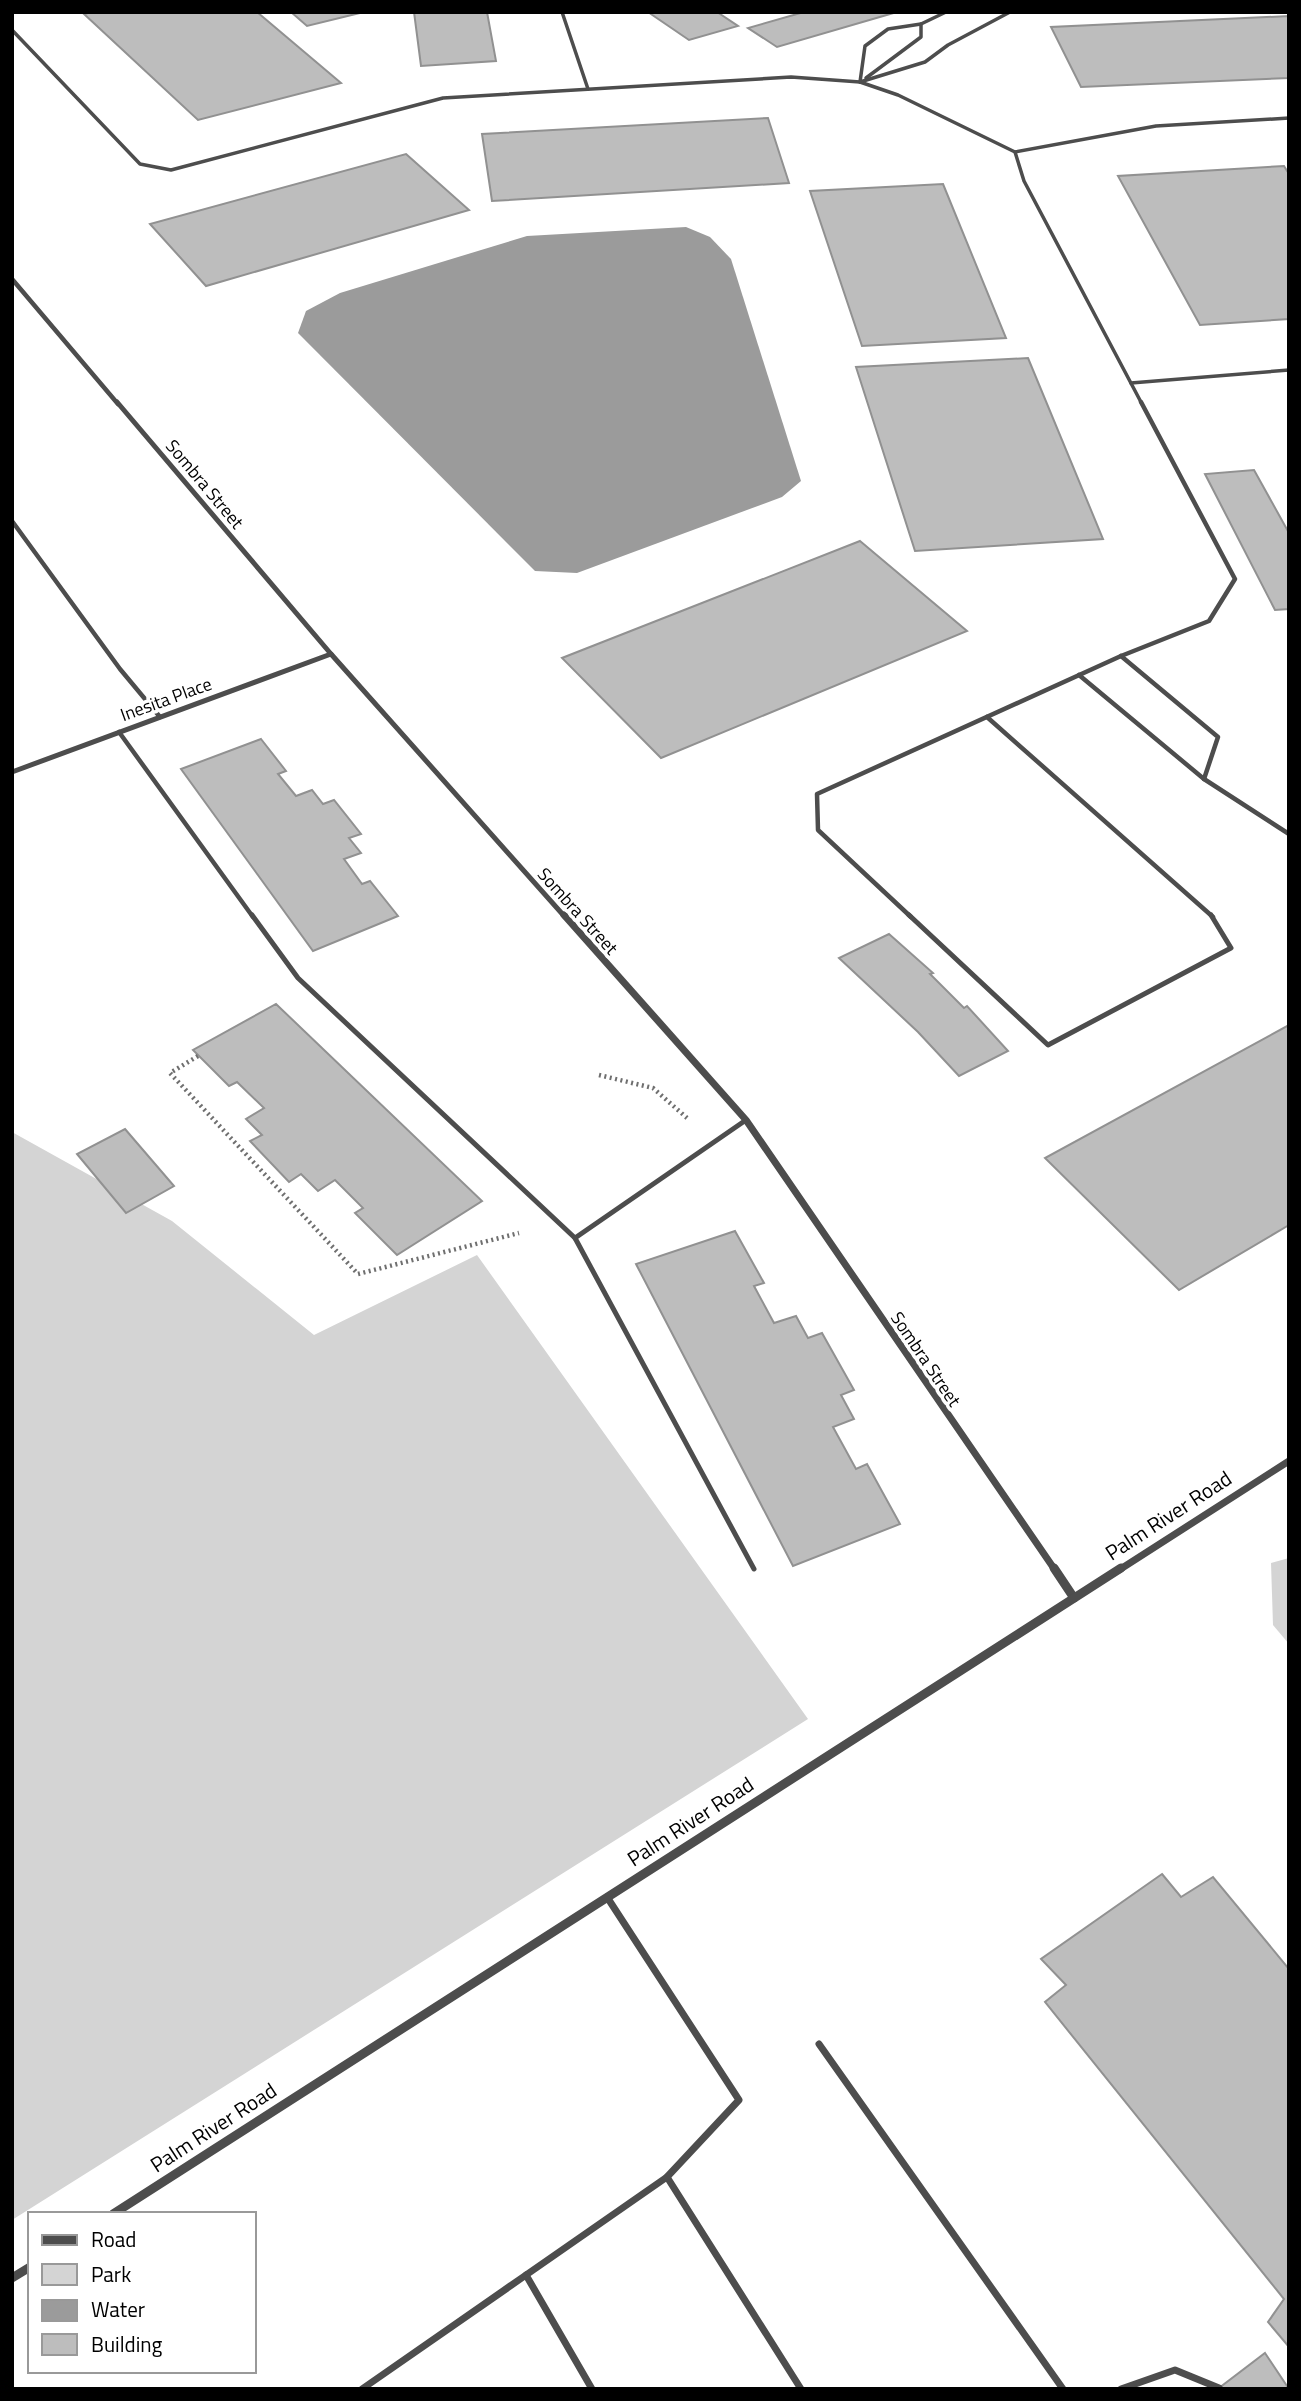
<svg xmlns="http://www.w3.org/2000/svg" width="1301" height="2401" font-family="'Titillium Web',sans-serif">
  <style>
    .green { fill: #d4d4d4 }
    .water { fill: #9b9b9b }
    .building { fill: #bdbdbd; stroke: #919191; stroke-width: 2 }
    .lines { fill: none; stroke-linecap: round; stroke-linejoin: round }
    .path { stroke: #6f6f6f; stroke-width: 4.5; stroke-dasharray: 2 3.5; stroke-linecap: butt }
    .service-far3 { stroke: #4d4d4d; stroke-width: 3.5 }
    .service-far2 { stroke: #4d4d4d; stroke-width: 4.5 }
    .service-far1 { stroke: #4d4d4d; stroke-width: 5 }
    .service { stroke: #4d4d4d; stroke-width: 7 }
    .minor-far3 { stroke: #4d4d4d; stroke-width: 4.5 }
    .minor-far2 { stroke: #4d4d4d; stroke-width: 5 }
    .minor-far1 { stroke: #4d4d4d; stroke-width: 7 }
    .minor { stroke: #4d4d4d; stroke-width: 9 }
    .labels { text-anchor: middle; dominant-baseline: central; stroke-width: 7; stroke-linejoin: round; paint-order: stroke }
    .street-label { font-size: 18px; fill: #000; stroke: #fff }
    .near-street-label { font-size: 21px; fill: #000; stroke: #fff }
  </style>
  <rect width="100%" height="100%" fill="#fff"/>
  <g class="green">
    <path d="M12,1132L172,1221L314,1335L477,1255L808,1719L12,2220Z"/>
    <path d="M1289,1558V1644L1273,1625L1271,1563Z"/>
  </g>
  <path class="water" d="M686,227L710,237L731,259L801,481L782,497L577,573L535,571L298,333L306,311L340,293L527,236Z"/>
  <g class="building">
    <path d="M92,12H257L341,83L198,120L84,14Z"/>
    <path d="M291,12H364L307,26Z"/>
    <path d="M414,12H487L496,61L421,66Z"/>
    <path d="M648,12H717L738,26L689,40Z"/>
    <path d="M804,12H897L777,47L748,28Z"/>
    <path d="M1289,16V78L1081,87L1051,27Z"/>
    <path d="M768,118L789,183L492,201L482,134Z"/>
    <path d="M406,154L469,210L206,286L150,224Z"/>
    <path d="M1284,166L1289,174V319L1200,325L1118,176Z"/>
    <path d="M943,184L1006,338L862,346L810,191Z"/>
    <path d="M1028,358L1103,539L915,551L856,367Z"/>
    <path d="M1254,470L1289,533V609L1275,610L1205,474Z"/>
    <path d="M860,541L967,631L661,758L562,658Z"/>
    <path d="M261,739L286,771L278,774L296,796L312,790L323,804L334,800L361,834L349,838L361,853L344,859L362,884L370,881L398,916L313,951L181,769Z"/>
    <path d="M889,934L933,973L930,974L964,1008L967,1006L1008,1051L959,1076L918,1032L839,958Z"/>
    <path d="M276,1004L482,1201L397,1255L355,1213L363,1208L335,1180L318,1191L301,1174L289,1182L250,1141L262,1135L246,1119L264,1108L237,1082L229,1086L193,1050Z"/>
    <path d="M1289,1025V1225L1179,1290L1045,1158Z"/>
    <path d="M125,1129L174,1186L126,1213L77,1154Z"/>
    <path d="M735,1231L764,1283L754,1286L774,1323L796,1316L808,1338L822,1333L854,1390L841,1395L854,1419L833,1427L856,1469L867,1464L900,1524L793,1566L636,1264Z"/>
    <path d="M1162,1874L1181,1897L1213,1877L1289,1969V2347L1268,2322L1284,2299L1045,2002L1066,1985L1041,1959Z"/>
    <path d="M1265,2353L1289,2389H1218L1219,2388Z"/>
  </g>
  <g class="lines">
    <g class="path">
      <path d="M198,1056L170,1073L358,1274L519,1233"/>
      <path d="M599,1075L653,1088L687,1118"/>
    </g>
    <g class="service-far3">
      <path d="M562,12L588,89"/>
      <path d="M12,30L140,164L171,170L443,98L791,77L860,82L898,95L1015,152L1024,181L1142,404"/>
      <path d="M866,78L921,37V24"/>
      <path d="M860,82L925,62L948,45L1010,12"/>
      <path d="M860,82L865,46L888,29L921,24L946,12"/>
      <path d="M1015,152L1156,126L1289,118"/>
      <path d="M1131,383L1289,370"/>
    </g>
    <g class="service-far2">
      <path d="M12,521L120,669L160,717"/>
      <path d="M1121,656L1218,737L1204,779"/>
      <path d="M1079,675L1204,779L1289,834"/>
      <path d="M987,717L1213,917"/>
      <path d="M119,732L253,917"/>
      <path d="M911,917L818,830L817,794L1121,656L1209,621L1235,579L1141,402"/>
    </g>
    <g class="service-far1">
      <path d="M252,915L298,978L575,1238L754,1569"/>
      <path d="M909,915L1048,1045L1231,948L1211,915"/>
      <path d="M575,1238L746,1120"/>
    </g>
    <g class="service">
      <path d="M819,2044L1063,2389"/>
      <path d="M667,2177L801,2389"/>
      <path d="M362,2389L526,2275"/>
      <path d="M592,2389L526,2275L667,2177L739,2100L607,1897"/>
      <path d="M1121,2389L1175,2370L1219,2388"/>
    </g>
    <path class="minor-far3" d="M12,279L118,404"/>
    <g class="minor-far2">
      <path d="M117,402L331,654L565,917"/>
      <path d="M12,772L331,654"/>
    </g>
    <g class="minor-far1">
      <path d="M564,915L746,1120L1055,1570"/>
      <path d="M1119,1570L1289,1461"/>
    </g>
    <g class="minor">
      <path d="M1054,1568L1074,1598"/>
      <path d="M113,2214L1121,1568"/>
      <path d="M12,2278L30,2267"/>
    </g>
  </g>
  <g class="labels">
    <g class="street-label">
      <text transform="translate(205 484) rotate(50)">Sombra Street</text>
      <text transform="translate(166 699) rotate(-20)">Inesita Place</text>
      <text transform="translate(578 911) rotate(48)">Sombra Street</text>
      <text transform="translate(926 1359) rotate(56)">Sombra Street</text>
    </g>
    <g class="near-street-label">
      <text transform="translate(1168 1515) rotate(-33)">Palm River Road</text>
      <text transform="translate(690 1821) rotate(-33)">Palm River Road</text>
      <text transform="translate(213 2127) rotate(-33)">Palm River Road</text>
    </g>
  </g>
  <rect width="1301" height="2401" fill="none" stroke="#000000" stroke-width="28"/>
  <rect x="28" y="2212" width="228" height="161" fill="#ffffff" stroke="#999999" stroke-width="2"/>
  <rect x="42" y="2235" width="35" height="10" fill="#4d4d4d" stroke="#999999" stroke-width="2"/>
  <text x="91" y="2247" font-size="21" fill="#000000">Road</text>
  <rect x="42" y="2264" width="35" height="21" fill="#d4d4d4" stroke="#999999" stroke-width="2"/>
  <text x="91" y="2282" font-size="21" fill="#000000">Park</text>
  <rect x="42" y="2300" width="35" height="21" fill="#9b9b9b" stroke="#999999" stroke-width="2"/>
  <text x="91" y="2317" font-size="21" fill="#000000">Water</text>
  <rect x="42" y="2334" width="35" height="21" fill="#bdbdbd" stroke="#999999" stroke-width="2"/>
  <text x="91" y="2352" font-size="21" fill="#000000">Building</text>
</svg>
